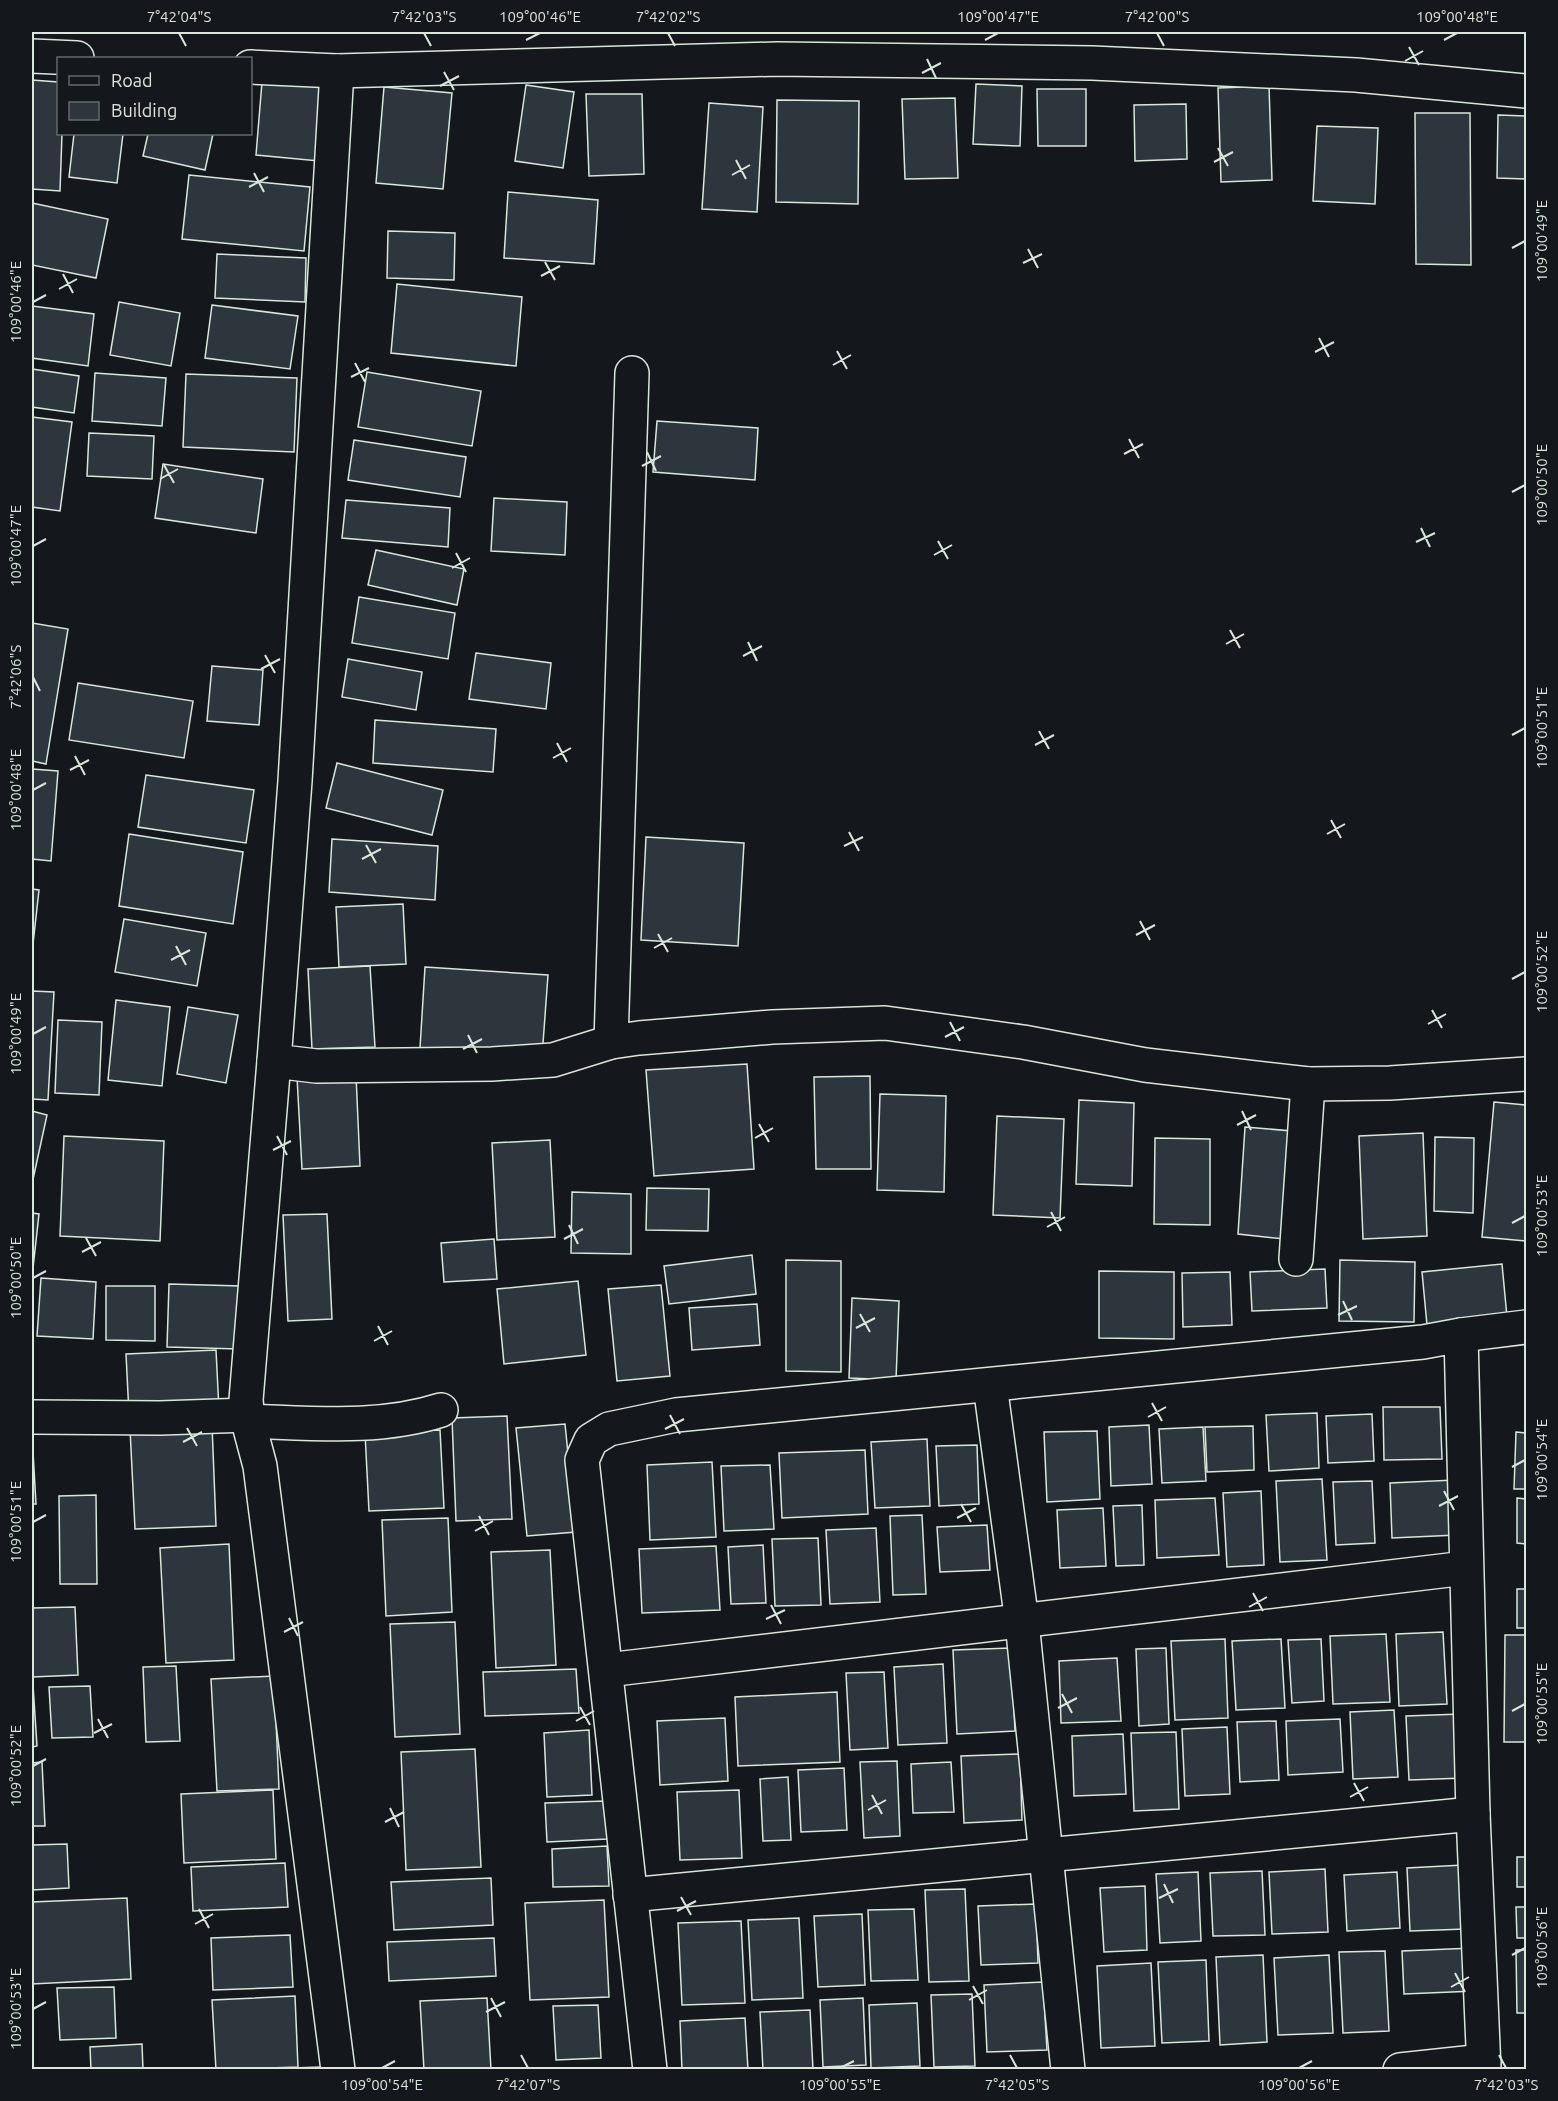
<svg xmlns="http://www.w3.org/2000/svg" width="1558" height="2101" font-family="Ubuntu,sans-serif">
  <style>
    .building { fill: #2c363c; stroke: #d8e6dc; stroke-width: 1.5 }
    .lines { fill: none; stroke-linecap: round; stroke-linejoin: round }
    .minor-casing { stroke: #d8e6dc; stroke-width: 36 }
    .minor { stroke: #14181c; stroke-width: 33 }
    .ticks { fill: none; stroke: #d8e6dc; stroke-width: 2 }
    .neatline { fill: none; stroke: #d8e6dc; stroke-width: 2 }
    .ticks-label { font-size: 15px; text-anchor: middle; fill: #d8e6dc }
  </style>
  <rect width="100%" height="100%" fill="#14181c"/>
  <g class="building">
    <path d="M32,80L58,82V134H62L60,191L32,189Z"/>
    <path d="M262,82L325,87L319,161L256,155Z"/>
    <path d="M976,84L1022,86L1020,146L973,144Z"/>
    <path d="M526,85L574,92L563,168L515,161Z"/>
    <path d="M1269,86L1272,180L1221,182L1218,88Z"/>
    <path d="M384,87L452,93L443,189L376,183Z"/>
    <path d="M1037,89H1086V146H1038Z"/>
    <path d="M586,94H642L644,174L589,176Z"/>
    <path d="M955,98L958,178L905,179L902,99Z"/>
    <path d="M777,100L859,101L858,204L776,202Z"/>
    <path d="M709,103L763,107L757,212L702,209Z"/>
    <path d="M1186,104L1187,159L1135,161L1134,105Z"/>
    <path d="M1415,113H1470L1471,265L1416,264Z"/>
    <path d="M1498,115L1526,116V179L1497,178Z"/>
    <path d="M1317,126L1378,128L1375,204L1313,201Z"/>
    <path d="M74,134H123L117,183L69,177Z"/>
    <path d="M148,134H213L205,170L143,156Z"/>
    <path d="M189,175L310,187L304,251L182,239Z"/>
    <path d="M508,192L598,200L594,264L504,258Z"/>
    <path d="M32,203L108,219L96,278L32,265Z"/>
    <path d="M388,231L455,233L454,280L387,278Z"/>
    <path d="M217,254L306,258L305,302L215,298Z"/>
    <path d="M397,284L522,297L516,366L391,353Z"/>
    <path d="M119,302L180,313L171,366L110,355Z"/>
    <path d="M212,305L298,316L290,369L205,358Z"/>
    <path d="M32,306L94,314L88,366L32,358Z"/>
    <path d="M32,369L79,376L74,413L32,407Z"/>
    <path d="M367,372L481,391L472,446L358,427Z"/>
    <path d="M95,373L166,378L162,426L92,421Z"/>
    <path d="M186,374L297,378L294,452L183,447Z"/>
    <path d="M32,417L72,422L60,511L32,507Z"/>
    <path d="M657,421L758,428L755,480L653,472Z"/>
    <path d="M89,433L154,436L152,479L87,476Z"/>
    <path d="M354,440L466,457L460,497L348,480Z"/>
    <path d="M163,464L263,479L256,533L155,518Z"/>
    <path d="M494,498L567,502L565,555L491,551Z"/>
    <path d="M346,500L450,508L448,547L342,538Z"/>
    <path d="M376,550L464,569L457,605L368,585Z"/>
    <path d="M359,597L455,613L448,659L352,643Z"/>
    <path d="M32,623L68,629L46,764L32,761Z"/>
    <path d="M476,653L551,663L546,709L469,699Z"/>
    <path d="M348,659L422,672L416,710L342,697Z"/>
    <path d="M212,666L263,670L259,725L207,721Z"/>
    <path d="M78,683L193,701L184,758L69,740Z"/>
    <path d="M375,720L496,729L493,772L373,763Z"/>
    <path d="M337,763L443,790L432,835L326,808Z"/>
    <path d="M32,769L58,771L51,861L32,859Z"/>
    <path d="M146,775L254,790L246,843L138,827Z"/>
    <path d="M129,834L243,852L233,924L119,906Z"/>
    <path d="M646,837L744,843L738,946L641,940Z"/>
    <path d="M332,839L438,846L435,900L329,892Z"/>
    <path d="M32,889L39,890L32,953Z"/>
    <path d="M403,904L406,964L339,967L336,907Z"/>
    <path d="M124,919L206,933L197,986L115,972Z"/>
    <path d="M370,966L375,1047L312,1049L308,969Z"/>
    <path d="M425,967L548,975L542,1057L420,1048Z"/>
    <path d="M32,991L54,992L48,1100L32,1099Z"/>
    <path d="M116,1000L170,1007L162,1086L108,1080Z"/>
    <path d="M188,1007L238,1015L226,1083L177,1074Z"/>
    <path d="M58,1020L102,1022L99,1095L55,1093Z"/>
    <path d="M747,1064L754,1169L654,1176L646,1070Z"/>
    <path d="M356,1075L360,1166L302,1169L297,1077Z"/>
    <path d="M870,1076L871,1169H816L814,1077Z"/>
    <path d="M880,1094L946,1096L944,1192L877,1190Z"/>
    <path d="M1079,1100L1134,1103L1132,1186L1076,1184Z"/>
    <path d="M1494,1102L1526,1105V1241L1482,1237Z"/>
    <path d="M32,1111L47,1115L32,1184Z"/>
    <path d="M997,1116L1064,1119L1060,1218L993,1215Z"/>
    <path d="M1245,1127L1292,1131L1284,1239L1238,1234Z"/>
    <path d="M1423,1133L1427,1236L1363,1239L1359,1136Z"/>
    <path d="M64,1136L164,1141L160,1241L60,1236Z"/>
    <path d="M1435,1137L1474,1138L1473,1213L1434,1211Z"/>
    <path d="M1155,1138L1210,1139V1225L1154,1224Z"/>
    <path d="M550,1140L555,1237L497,1240L492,1143Z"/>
    <path d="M647,1188L709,1189L708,1231L646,1230Z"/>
    <path d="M572,1192L631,1194V1254L571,1253Z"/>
    <path d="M32,1213L39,1214L32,1277Z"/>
    <path d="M327,1214L332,1319L288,1321L283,1215Z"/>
    <path d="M494,1239L497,1279L444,1282L441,1243Z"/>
    <path d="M752,1255L756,1294L669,1304L664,1266Z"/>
    <path d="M786,1260L841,1261V1372L786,1371Z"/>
    <path d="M1340,1260L1415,1262L1414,1322L1339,1321Z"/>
    <path d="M1502,1264L1507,1317L1427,1325L1422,1272Z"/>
    <path d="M1325,1269L1327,1308L1252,1311L1250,1272Z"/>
    <path d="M1099,1271L1174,1272V1339L1099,1338Z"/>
    <path d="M1230,1272L1232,1325L1183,1327L1182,1273Z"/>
    <path d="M41,1278L96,1282L93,1339L37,1336Z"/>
    <path d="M578,1281L586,1355L504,1364L497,1289Z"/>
    <path d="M169,1284L241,1286L239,1349L167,1347Z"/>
    <path d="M661,1285L670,1376L617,1381L608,1289Z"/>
    <path d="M106,1286H155V1341L106,1340Z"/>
    <path d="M852,1298L899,1301L896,1380L849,1378Z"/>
    <path d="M757,1304L760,1345L692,1350L689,1308Z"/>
    <path d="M216,1350L219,1410L129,1414L126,1354Z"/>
    <path d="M1383,1407H1440L1442,1459L1384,1460Z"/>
    <path d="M1317,1413L1319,1468L1269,1471L1266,1415Z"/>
    <path d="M1372,1414L1374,1461L1328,1463L1326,1416Z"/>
    <path d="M507,1416L512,1519L456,1521L452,1418Z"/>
    <path d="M565,1424L576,1532L527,1536L516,1428Z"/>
    <path d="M212,1425L216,1526L135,1529L130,1429Z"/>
    <path d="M1149,1425L1152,1484L1111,1486L1109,1427Z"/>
    <path d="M1253,1426L1254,1470L1207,1472L1205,1427Z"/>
    <path d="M1203,1427L1206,1481L1162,1483L1159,1429Z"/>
    <path d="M440,1430L444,1508L369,1511L365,1433Z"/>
    <path d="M1097,1431L1100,1499L1047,1502L1044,1432Z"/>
    <path d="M1516,1432L1526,1433V1489H1514Z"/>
    <path d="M32,1434L36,1504H32Z"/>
    <path d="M927,1439L930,1506L875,1508L871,1442Z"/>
    <path d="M977,1445L979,1504L939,1506L936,1446Z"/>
    <path d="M865,1450L868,1514L782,1518L779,1453Z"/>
    <path d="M712,1462L716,1537L650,1540L647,1465Z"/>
    <path d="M770,1465L774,1529L724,1531L721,1466Z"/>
    <path d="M1322,1479L1327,1560L1280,1562L1276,1481Z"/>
    <path d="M1455,1480L1457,1535L1392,1538L1390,1483Z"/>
    <path d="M1372,1481L1375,1543L1336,1545L1333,1482Z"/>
    <path d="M1261,1491L1264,1565L1227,1567L1223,1493Z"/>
    <path d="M96,1495L97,1584H60L59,1496Z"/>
    <path d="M1215,1498L1219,1555L1157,1558L1155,1500Z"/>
    <path d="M1517,1498L1526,1499V1544L1517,1543Z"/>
    <path d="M1142,1505L1144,1565L1116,1566L1113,1506Z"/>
    <path d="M1103,1508L1106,1566L1060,1568L1057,1510Z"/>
    <path d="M922,1515L926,1594L893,1595L890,1516Z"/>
    <path d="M448,1518L452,1612L386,1616L382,1520Z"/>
    <path d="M987,1525L990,1570L940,1572L937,1527Z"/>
    <path d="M876,1528L880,1602L830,1604L826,1530Z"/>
    <path d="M818,1538L821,1605L775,1606L772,1539Z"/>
    <path d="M229,1544L234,1660L166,1663L160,1548Z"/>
    <path d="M763,1545L766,1603L731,1604L728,1547Z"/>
    <path d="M716,1546L720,1610L642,1613L639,1549Z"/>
    <path d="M550,1550L556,1665L496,1668L491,1552Z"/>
    <rect x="1517" y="1589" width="9" height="39"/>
    <path d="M75,1607L78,1675L32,1677V1608Z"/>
    <path d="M455,1622L460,1734L395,1737L390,1624Z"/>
    <path d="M1443,1632L1447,1704L1399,1706L1396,1634Z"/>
    <path d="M1386,1634L1390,1702L1333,1704L1330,1636Z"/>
    <path d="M1505,1635H1526V1742H1504Z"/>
    <path d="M1225,1639L1228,1718L1175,1720L1171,1641Z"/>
    <path d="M1281,1639L1285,1708L1236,1710L1232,1641Z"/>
    <path d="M1321,1639L1324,1701L1292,1703L1288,1640Z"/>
    <path d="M1011,1648L1015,1731L957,1734L953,1650Z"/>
    <path d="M1166,1648L1169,1724L1139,1726L1136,1649Z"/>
    <path d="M1117,1658L1121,1721L1061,1723L1059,1661Z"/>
    <path d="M943,1664L947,1743L898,1745L894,1667Z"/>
    <path d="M176,1666L180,1741L146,1742L143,1667Z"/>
    <path d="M576,1669L579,1713L485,1716L483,1672Z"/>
    <path d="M884,1672L888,1748L850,1750L846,1673Z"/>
    <path d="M274,1676L279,1789L217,1791L211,1679Z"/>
    <path d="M32,1685H33L37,1746L32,1747Z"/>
    <path d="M90,1686L93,1737L52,1738L49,1687Z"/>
    <path d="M837,1692L840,1762L738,1766L735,1697Z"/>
    <path d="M1394,1710L1398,1777L1353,1779L1350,1712Z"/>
    <path d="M1461,1714L1464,1778L1409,1780L1406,1716Z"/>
    <path d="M725,1718L728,1781L660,1785L657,1721Z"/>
    <path d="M1340,1719L1343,1772L1288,1775L1286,1721Z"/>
    <path d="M1276,1721L1279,1780L1240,1782L1237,1722Z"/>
    <path d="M1227,1727L1230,1794L1185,1796L1182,1729Z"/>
    <path d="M589,1730L592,1795L547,1797L544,1733Z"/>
    <path d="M1176,1732L1179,1809L1134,1811L1131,1733Z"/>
    <path d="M1123,1734L1126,1794L1074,1796L1072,1736Z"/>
    <path d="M475,1749L481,1867L406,1870L401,1752Z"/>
    <path d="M1020,1754L1022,1820L964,1823L961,1756Z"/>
    <path d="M897,1761L900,1836L864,1838L860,1762Z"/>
    <path d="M42,1762L45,1826H32V1763Z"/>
    <path d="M951,1762L954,1812L913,1813L911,1764Z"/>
    <path d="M844,1768L847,1830L801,1832L798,1770Z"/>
    <path d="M788,1777L791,1840L763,1841L760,1779Z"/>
    <path d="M273,1790L276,1859L184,1863L181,1794Z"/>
    <path d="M739,1790L742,1858L680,1860L677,1792Z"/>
    <path d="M605,1801L607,1839L547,1842L545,1803Z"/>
    <path d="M67,1844L69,1888L32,1890V1845Z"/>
    <path d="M607,1846L609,1886L553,1887L552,1849Z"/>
    <rect x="1517" y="1857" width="9" height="30"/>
    <path d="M285,1863L288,1907L193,1911L191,1867Z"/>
    <path d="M1463,1865L1466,1929L1410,1931L1407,1868Z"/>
    <path d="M1325,1869L1328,1932L1272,1934L1269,1872Z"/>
    <path d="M1262,1871L1265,1935L1213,1936L1210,1873Z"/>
    <path d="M1198,1872L1201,1941L1160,1943L1156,1874Z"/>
    <path d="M1397,1872L1400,1928L1347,1931L1344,1875Z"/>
    <path d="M491,1878L493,1925L394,1930L391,1882Z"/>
    <path d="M1145,1886L1147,1950L1104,1952L1100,1888Z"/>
    <path d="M965,1889L969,1981L929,1982L925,1890Z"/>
    <path d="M127,1898L131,1979L32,1984V1902Z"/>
    <path d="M604,1900L609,1997L530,2000L525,1903Z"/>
    <path d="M1036,1904L1038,1963L981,1965L978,1906Z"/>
    <path d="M1516,1907H1526V1938H1517Z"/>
    <path d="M914,1909L918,1980L871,1981L868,1910Z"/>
    <path d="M862,1914L865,1985L818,1987L814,1916Z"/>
    <path d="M799,1918L803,1998L752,2000L748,1920Z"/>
    <path d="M741,1921L745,2003L682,2005L678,1923Z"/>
    <path d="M290,1935L293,1987L213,1990L211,1938Z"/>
    <path d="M494,1938L496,1976L389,1981L387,1942Z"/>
    <path d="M1473,1948L1475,1991L1404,1994L1402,1951Z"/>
    <path d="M1516,1950H1526V2013H1517Z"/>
    <path d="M1385,1951L1389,2031L1343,2033L1339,1952Z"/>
    <path d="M1263,1955L1267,2042L1220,2045L1216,1957Z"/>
    <path d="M1329,1955L1333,2033L1278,2035L1274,1958Z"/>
    <path d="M1206,1960L1209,2041L1162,2043L1158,1962Z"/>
    <path d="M1151,1963L1155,2046L1101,2048L1097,1966Z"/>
    <path d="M1043,1982L1047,2050L987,2052L984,1985Z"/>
    <path d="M114,1987L116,2038L60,2040L57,1988Z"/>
    <path d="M972,1994L975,2066L934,2067L931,1995Z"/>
    <path d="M295,1996L298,2067L216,2070L212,2000Z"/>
    <path d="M487,1998L491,2070H424L420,2001Z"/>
    <path d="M863,1998L866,2065L823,2067L820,2000Z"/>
    <path d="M917,2003L920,2066L871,2068L869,2005Z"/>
    <path d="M598,2005L601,2058L556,2060L553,2006Z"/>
    <path d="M810,2010L813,2070H763L760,2012Z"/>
    <path d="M745,2018L748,2070H682L680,2021Z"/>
    <path d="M142,2044L143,2070H91L90,2047Z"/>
    <path d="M320,2067V2070L263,2069Z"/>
  </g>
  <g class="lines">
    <g class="minor-casing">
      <g id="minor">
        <path d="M32,56L77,58"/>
        <path d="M250,67L337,71L777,59L1092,63L1356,75L1526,91"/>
        <path d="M337,71L295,781L274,1061L316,1066L492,1064L553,1060L611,1042L639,1038L772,1027L885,1023L1023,1042L1145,1065L1308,1084L1390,1083L1526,1074"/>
        <path d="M611,1042L632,373"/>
        <path d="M274,1061L246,1400L248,1421L260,1466L338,2070"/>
        <path d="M1296,1259L1308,1084"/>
        <path d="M1461,1335L1526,1327"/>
        <path d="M990,1385L1022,1622L1068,2070"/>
        <path d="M32,1417L160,1418L248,1415"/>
        <path d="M248,1421C312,1423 379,1430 441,1410"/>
        <path d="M607,1670L1466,1568"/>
        <path d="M630,1895L1473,1814"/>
        <path d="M650,2070L582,1460L591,1440L609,1429L676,1415L1423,1342L1461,1335L1473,1814L1484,2070"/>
        <path d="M1400,2070L1484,2061"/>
      </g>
    </g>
    <use href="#minor" class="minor"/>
  </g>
  <path class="ticks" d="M179,33L186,46M424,33L431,46M668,33L675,46M1157,33L1164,46M526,40L540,33M985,40L998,33M1444,40L1457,33M1409,47L1419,65M927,59L936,78M1405,61L1423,51M444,72L454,90M922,73L941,63M440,86L459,76M1218,148L1228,166M736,160L746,179M1214,162L1233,152M254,173L264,192M732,175L750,165M249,187L268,177M1512,248L1525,241M1028,249L1038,268M545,262L555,280M1023,263L1042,254M63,274L73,293M541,276L560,266M59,289L77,279M33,302L46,295M1319,338L1329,357M837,351L847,369M1315,352L1334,342M355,363L365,382M833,365L851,355M351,377L369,368M1129,439L1139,458M647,452L656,471M1124,454L1143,444M164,465L174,483M642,466L661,456M160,479L178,469M1512,492L1525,485M1421,528L1430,547M938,541L948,559M1416,542L1435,533M33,546L46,539M456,553L466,572M934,555L952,545M452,568L470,558M1230,630L1240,648M748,642L757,661M1226,644L1244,634M265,655L275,673M743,656L762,646M261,669L280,659M33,677L40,691M1039,731L1049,749M1512,735L1525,728M557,743L567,762M1035,745L1054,735M75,756L85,775M553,758L571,748M70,770L89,760M33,790L46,783M1331,820L1341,838M849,832L859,851M1327,834L1345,824M366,845L376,863M844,846L863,837M362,859L381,849M1140,921L1150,940M658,934L668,952M1136,935L1155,925M176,946L186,965M654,948L672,938M171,960L190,950M1512,979L1525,972M1432,1010L1442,1028M950,1022L960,1041M1428,1024L1446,1014M33,1034L46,1027M468,1035L477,1053M945,1037L964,1027M463,1049L482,1039M1242,1111L1251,1130M759,1124L769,1142M1237,1125L1256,1115M277,1136L287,1155M755,1138L773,1128M273,1150L291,1141M1051,1212L1061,1231M1512,1223L1525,1216M569,1225L578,1244M1047,1227L1065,1217M86,1238L96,1256M564,1239L583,1229M82,1252L101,1242M33,1278L46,1271M1343,1301L1352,1320M860,1314L870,1332M1338,1315L1357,1306M378,1326L388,1345M856,1328L875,1318M374,1341L392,1331M1152,1403L1162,1421M670,1415L680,1434M1148,1417L1166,1407M187,1428L197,1446M665,1429L684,1419M183,1442L202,1432M1512,1467L1525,1460M1444,1491L1454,1510M961,1504L971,1522M1439,1506L1458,1496M479,1516L489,1535M957,1518L976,1508M33,1522L46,1515M475,1531L493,1521M1253,1593L1263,1611M771,1605L781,1624M1249,1607L1267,1597M289,1618L298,1636M766,1619L785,1610M284,1632L303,1622M1062,1694L1072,1713M580,1707L590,1725M1058,1708L1077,1698M1512,1711L1525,1704M98,1719L108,1738M576,1721L594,1711M94,1733L112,1724M33,1766L46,1759M1354,1783L1364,1801M872,1795L882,1814M1350,1797L1368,1787M390,1808L399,1827M868,1810L886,1800M385,1822L404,1812M1164,1884L1173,1903M681,1897L691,1915M1159,1898L1178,1889M199,1909L209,1928M677,1911L696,1901M195,1924L213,1914M1512,1955L1525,1948M1455,1973L1465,1992M973,1986L983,2004M1451,1987L1469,1977M491,1998L501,2017M969,2000L987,1990M33,2009L46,2002M486,2012L505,2002M521,2055L528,2068M1010,2055L1017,2068M1499,2055L1506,2068M382,2068L395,2061M840,2068L854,2061M1299,2068L1312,2061"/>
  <rect width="1558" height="2101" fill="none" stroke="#14181c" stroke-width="66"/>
  <rect x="57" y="57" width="195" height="78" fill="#14181c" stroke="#626a69" stroke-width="1.5"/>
  <rect x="69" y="76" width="30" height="9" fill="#14181c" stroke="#626a69" stroke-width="1.5"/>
  <text x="111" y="87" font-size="18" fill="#d8e6dc">Road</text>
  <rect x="69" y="102" width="30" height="18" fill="#2c363c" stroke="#626a69" stroke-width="1.5"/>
  <text x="111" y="117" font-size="18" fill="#d8e6dc">Building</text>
  <rect x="33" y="33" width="1492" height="2035" class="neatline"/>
  <g class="ticks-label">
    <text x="179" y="22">7°42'04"S</text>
    <text x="424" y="22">7°42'03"S</text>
    <text x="540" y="22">109°00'46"E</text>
    <text x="668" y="22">7°42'02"S</text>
    <text x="998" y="22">109°00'47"E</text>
    <text x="1157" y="22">7°42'00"S</text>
    <text x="1457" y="22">109°00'48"E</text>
    <text transform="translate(1542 241) rotate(-90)" y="5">109°00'49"E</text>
    <text transform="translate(16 302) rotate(-90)" y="5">109°00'46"E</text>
    <text transform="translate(1542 485) rotate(-90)" y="5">109°00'50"E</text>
    <text transform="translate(16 546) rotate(-90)" y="5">109°00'47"E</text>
    <text transform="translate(16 677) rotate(-90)" y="5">7°42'06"S</text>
    <text transform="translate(1542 728) rotate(-90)" y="5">109°00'51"E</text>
    <text transform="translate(16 790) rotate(-90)" y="5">109°00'48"E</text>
    <text transform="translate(1542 972) rotate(-90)" y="5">109°00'52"E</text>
    <text transform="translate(16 1034) rotate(-90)" y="5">109°00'49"E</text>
    <text transform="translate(1542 1216) rotate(-90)" y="5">109°00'53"E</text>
    <text transform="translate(16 1278) rotate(-90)" y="5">109°00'50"E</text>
    <text transform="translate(1542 1460) rotate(-90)" y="5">109°00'54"E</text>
    <text transform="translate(16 1522) rotate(-90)" y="5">109°00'51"E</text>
    <text transform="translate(1542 1704) rotate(-90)" y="5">109°00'55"E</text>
    <text transform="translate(16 1766) rotate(-90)" y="5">109°00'52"E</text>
    <text transform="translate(1542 1948) rotate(-90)" y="5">109°00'56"E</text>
    <text transform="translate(16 2009) rotate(-90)" y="5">109°00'53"E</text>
    <text x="382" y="2090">109°00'54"E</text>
    <text x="528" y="2090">7°42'07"S</text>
    <text x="840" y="2090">109°00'55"E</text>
    <text x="1017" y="2090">7°42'05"S</text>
    <text x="1299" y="2090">109°00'56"E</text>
    <text x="1506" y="2090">7°42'03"S</text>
  </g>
</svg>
